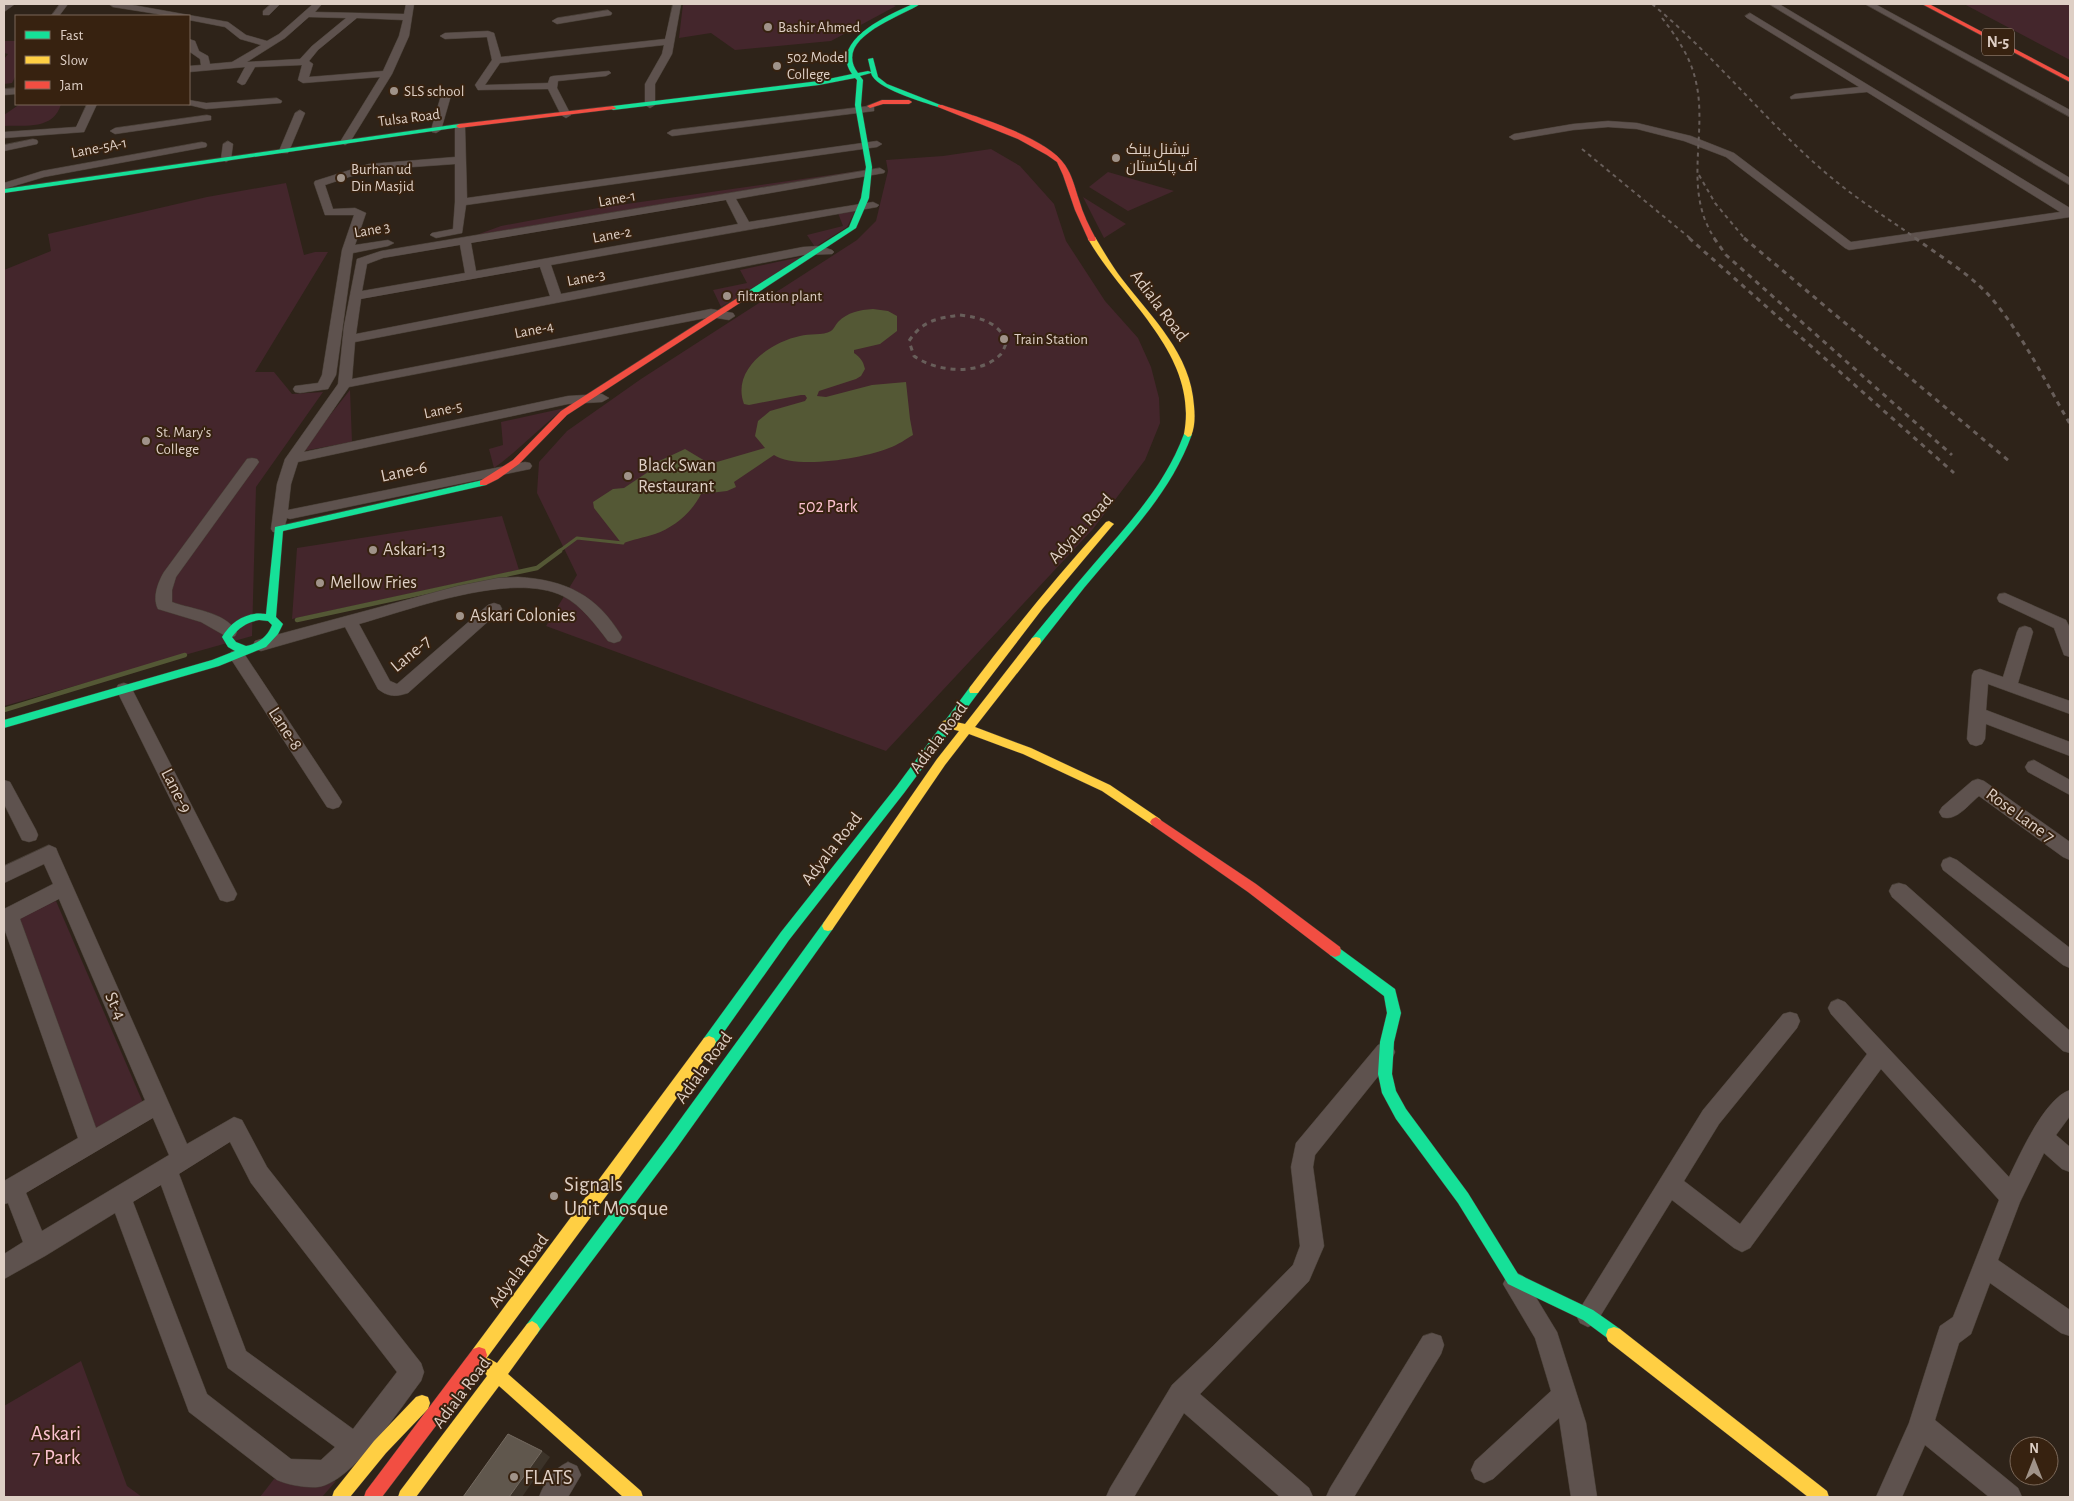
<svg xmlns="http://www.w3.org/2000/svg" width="2074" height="1501" font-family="'Alegreya Sans',Cairo,sans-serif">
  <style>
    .green { fill: #44262c }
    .water { fill: #545835 }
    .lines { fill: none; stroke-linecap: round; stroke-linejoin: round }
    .stream-far1 { stroke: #545835; stroke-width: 3 }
    .stream { stroke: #545835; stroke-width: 4.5 }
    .street-casing { stroke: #483f36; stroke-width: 1 }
    .fast-casing { stroke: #483f36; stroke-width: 1 }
    .slow-casing { stroke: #483f36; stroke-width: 1 }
    .jam-casing { stroke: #483f36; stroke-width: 1 }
    .street { fill: #5e524e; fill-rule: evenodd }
    .fast { fill: #16e098; fill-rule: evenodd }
    .slow { fill: #ffcf43; fill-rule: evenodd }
    .jam { fill: #f24e42; fill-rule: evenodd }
    .rail-far1 { stroke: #685e5a; stroke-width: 2; stroke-dasharray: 4 4; stroke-linecap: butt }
    .rail { stroke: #685e5a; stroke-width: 3; stroke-dasharray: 5 5; stroke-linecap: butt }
    .shaded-wall { fill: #3c3329 }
    .building { fill: #60574d; stroke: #746a60 }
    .poi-dot { fill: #a09389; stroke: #372210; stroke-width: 2 }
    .labels { text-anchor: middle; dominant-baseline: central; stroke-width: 4; stroke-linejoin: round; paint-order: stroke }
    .far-poi-label { font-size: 15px; fill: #decfc5; stroke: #372210; text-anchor: start }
    .far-street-label { font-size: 15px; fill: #decfc5; stroke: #372210 }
    .shield { fill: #372210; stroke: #ac9b8f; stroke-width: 1 }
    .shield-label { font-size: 16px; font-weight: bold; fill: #decfc5 }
    .street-label { font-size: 18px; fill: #decfc5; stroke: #372210 }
    .poi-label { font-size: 18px; fill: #decfc5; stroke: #372210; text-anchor: start }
    .park-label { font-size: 18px; fill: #fcc2d0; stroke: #372210 }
    .near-poi-label { font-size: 21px; fill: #decfc5; stroke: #372210; text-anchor: start }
    .near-park-label { font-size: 21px; fill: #fcc2d0; stroke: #372210 }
  </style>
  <rect width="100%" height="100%" fill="#2e2319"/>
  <g class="green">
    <path d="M683,4H891L896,6L831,41L735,50L711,33L679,38Z"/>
    <path d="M1964,4H2070V60Z"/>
    <path d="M4,41H16V75L12,83L4,84V59L8,54L4,53Z"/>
    <path d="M20,104H61C54,130 26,125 4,126V115Z"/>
    <path d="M991,149L1020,166L1054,204L1066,241L1105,301L1138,338L1151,367L1159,398L1160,423L1145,460L1093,529L886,751L546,626L577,575L537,493L539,462L567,431L641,379L857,240L876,221L888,171L886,160L943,156Z"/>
    <path d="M866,170L865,171L471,237L501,226L598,208Z"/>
    <path d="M1108,172L1174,191L1128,211L1089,187Z"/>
    <path d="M286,183L304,255L315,252H328L255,372H274L292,394L323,392L256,487L252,636L4,706V270L51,251L48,234L207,197Z"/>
    <path d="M1083,197L1126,224L1104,238Z"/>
    <path d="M856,209L847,227L815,247L807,235L843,226L838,213Z"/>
    <path d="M805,256L721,307L713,290L747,283L740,270Z"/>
    <path d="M350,390L352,442L303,451V449Z"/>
    <path d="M565,408C540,427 519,450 494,468L489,449L503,445L501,422Z"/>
    <path d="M502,516L519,570L292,619L297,548Z"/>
    <path d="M56,901L144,1105L95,1133L19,916Z"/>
    <path d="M81,1361L127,1486L142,1497H4V1406Z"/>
    <path d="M274,1479L313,1484L336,1481L322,1497H260Z"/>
  </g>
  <path class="water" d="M873,309L888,311L897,316V331L880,344L854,350V353C861,358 863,361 865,369L861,376L856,379L819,391L817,396L826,397L872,385L906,382L910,419L913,435C906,439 898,445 889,448C865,458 796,470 774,455L734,482L736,487L727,491L701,494C692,512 675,527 655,534C644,538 632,539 622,544L594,508L593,502L613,489L624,488L651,470L657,462L685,449L710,464L765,448L755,436L758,421L770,411L805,401L807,398L805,395H801L749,405L744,404C731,369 771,342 800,336C809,333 823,336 831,331C834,329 835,325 838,322C848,312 859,310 873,309Z"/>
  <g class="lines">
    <path class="stream-far1" d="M558,552L577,538L623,543"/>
    <g class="stream">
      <path d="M297,620L537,568L560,551"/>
      <path d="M4,710L185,655"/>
    </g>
    <g class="street-casing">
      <g id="street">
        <path d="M6,4H15L4,12V5Z"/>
        <path d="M60,4H68L59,16H51Z"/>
        <path d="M109,4H127L228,22L246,35L267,41L279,34L313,4H322L315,12L404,14L406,4H414L409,36L392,74L350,142L345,145L340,142L380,77L303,83L298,80L302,65L255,67L245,84L242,85L237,82L245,67L189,72V66L201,65L200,59L190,52L189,39L195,41L199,51L208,56L210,64L232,62L261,45L240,39L225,27L189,20V16H170L113,7ZM309,17L346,18L312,46L300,59L247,62L285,38ZM357,18L403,20L399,36L383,71L309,77L313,64L309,61L318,50Z"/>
        <path d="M271,4H280L269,15H263V11Z"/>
        <path d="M673,4H681L672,54L655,84V105L650,108L645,105V84L662,54L664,45L500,63L485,85L548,83L550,77L553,76L609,71L611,73L606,76L558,81L557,88L571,115L566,118L561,115L548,89L478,90L475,85L492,60L487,37L445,39L440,36L445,33L488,31L494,33L501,57L665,39Z"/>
        <path d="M1769,4H1779L2070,178V185Z"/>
        <path d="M1865,4H1875L2070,110V117Z"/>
        <path d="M608,10L612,13L611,15L557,24L552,21L557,18Z"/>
        <path d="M1750,13L2070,208V217L1849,250L1845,248L1726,157L1684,141L1637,129L1608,127L1573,130L1514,140L1509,137L1514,134L1573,124L1608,121L1637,123L1691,136L1734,153L1851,242L2060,212L1867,92L1791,99L1790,97L1795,94L1859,87L1747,18L1745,16Z"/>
        <path d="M16,88V94L4,95V89Z"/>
        <path d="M447,89L452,92L441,130L436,133L432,132L431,130L442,92Z"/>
        <path d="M277,98L282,101L281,103L206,109L185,104H189V100L206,103Z"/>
        <path d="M87,104H97L84,132L4,138V132L76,127Z"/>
        <path d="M870,106L874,107V111L672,136L667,133L672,130Z"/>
        <path d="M300,110L305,113L289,151L288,153H280L279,151L295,113Z"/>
        <path d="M207,115L211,116V120L115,134L110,131L115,128Z"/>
        <path d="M460,124L465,127L467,198L877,141L882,144L877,147L466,205L462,233L436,238L430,235L432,233L453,229L455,202V164L370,170L325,185L333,209L355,208L366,213L355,245L388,240L394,243L388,246L353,253L336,375L328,389L300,393L295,392L293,389L295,386L318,383L322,375L342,250L354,215H325L314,183L315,181L369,164L455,157V127Z"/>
        <path d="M33,139L37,140L38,142L37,144L4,151V145Z"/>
        <path d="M228,141L233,144L231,159L226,162L221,159L223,144Z"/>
        <path d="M202,142L206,143L207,145L206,147L44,177L4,189V183L42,171Z"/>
        <path d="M880,168L885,171L884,173L736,199L749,222L873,202L879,205L877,207L551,265L561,294L803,247L820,246L832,250L834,252L832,254L803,255L355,342L352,379L711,309L733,313L735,316L729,320L711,317L349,387L304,452L568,396L602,394L609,398L602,402L568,404L298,462L291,484L288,510L525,462L530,463L532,466L530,469L525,470L290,519L287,518L283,532H273L271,529L277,484L285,459L338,384L344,326L357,259L381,251ZM726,200L738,224L476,271L471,243ZM460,245L465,273L362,291L367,264L383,258ZM540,267L550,296L356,334L361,299Z"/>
        <path d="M252,458L257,459L259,462L176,577L172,590V602C193,610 224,611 237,632L235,636L229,638L201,622L158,609C152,598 158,582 164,572L247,459Z"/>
        <path d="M518,577C566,580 597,595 622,637L620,641L614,643L608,641C595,624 582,606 563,596C512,571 412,609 359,624L390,681L397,684L488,605L494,603L500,605L502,609L408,693C396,697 388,697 378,689L345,627L261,651L255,649L253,645L255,641L261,639L458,586L498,578Z"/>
        <path d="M2005,593L2066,620L2070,628V657L2064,655L2054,628L1999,602L1997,598L1999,594Z"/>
        <path d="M2025,626L2031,628L2033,632L2018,683L2070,701V714L1988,684L1986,710L2070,742V756L1986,724L1985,739L1982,744L1976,746L1970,744L1967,739L1972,675L1974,671L1980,669L2003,677L2017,632L2019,628Z"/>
        <path d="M237,650L243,652L339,797L342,802L339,807L333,809L327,807L229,656L231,652Z"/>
        <path d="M124,683L130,685L132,689L234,888L237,894L234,900L227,902L220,900L116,689L118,685Z"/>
        <path d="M2034,760L2070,780V795L2028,772L2025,767L2028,762Z"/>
        <path d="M1978,779L1984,781L2070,842V860L2063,857L1979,796C1968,805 1956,822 1942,817L1939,812L1942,807L1972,781Z"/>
        <path d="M4,780L10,782L36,830L38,835L36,840L29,842L22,840L4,804Z"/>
        <path d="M49,845L56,848L58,853L187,1144L234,1117L242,1120L267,1167L421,1363L424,1372L421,1381C401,1407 352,1483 318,1487C306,1488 288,1485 277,1480L189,1412L115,1213L45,1256L4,1279V1254L23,1242L8,1203L4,1204V1181L78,1138L4,928V909L53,884L44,864L4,883V866ZM59,899L145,1100L96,1128L20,919ZM153,1118L169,1155L42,1231L26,1193ZM230,1142L251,1183L397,1372L353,1429L246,1351L179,1174ZM161,1185L228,1368L335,1447L321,1460L291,1459L207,1394L133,1202Z"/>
        <path d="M1950,857L1957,860L2070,948V968L2063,965L1943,870L1941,865L1943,860Z"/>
        <path d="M1899,883L1906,885L2070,1031V1053L2063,1051L1892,897L1889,891L1892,885Z"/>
        <path d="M1838,999L1845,1002L2009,1177C2020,1154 2045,1098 2070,1090V1116L2056,1135L2070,1147V1172L2062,1169L2044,1153L2020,1202L1998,1260L2070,1310V1336L2061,1333L1990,1283L1971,1334L1959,1343L1935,1420L2018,1488L2022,1497H1989L1925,1445L1902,1497H1876L1909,1423L1937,1335L1940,1326L1953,1317L1999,1200L1881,1069L1750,1248L1742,1252L1734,1248L1672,1200L1596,1323L1588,1327L1580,1323L1576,1315L1703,1110L1783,1014L1790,1012L1797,1014L1800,1021L1797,1028L1719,1124L1684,1181L1740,1224L1867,1054L1831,1014L1828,1008L1831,1002Z"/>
        <path d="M1385,1042L1392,1045L1395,1052L1392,1059L1315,1155L1313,1167L1324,1246L1309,1281L1200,1394L1309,1488L1313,1497H1280L1184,1413L1134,1497H1106L1110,1488L1172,1385L1213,1346L1293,1265L1300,1246L1291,1167L1296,1143L1378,1045Z"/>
        <path d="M1515,1272L1523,1276L1557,1332L1586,1423L1597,1497H1571L1559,1418L1493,1479L1484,1483L1475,1479L1471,1470L1475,1461L1551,1391L1535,1338L1503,1284L1507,1276Z"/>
        <path d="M1432,1333L1441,1336L1444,1345L1441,1354L1354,1497H1326L1330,1488L1423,1336Z"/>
        <path d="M568,1462L577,1466L581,1475L568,1497H539C544,1483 554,1468 568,1462Z"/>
      </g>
    </g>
    <g class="fast-casing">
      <g id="fast">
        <path d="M913,4H920C901,17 832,38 858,73L868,71L871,72L868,59L873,58L878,77L887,84L943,106L938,107C923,102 874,88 871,73L860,76L863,80L861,105L872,167L869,198L856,228L745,301H739V297L849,227L861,198L866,167L855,105L857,80L855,78L819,85L613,110L610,108L613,106L819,81L852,74C828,41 890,14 913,4Z"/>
        <path d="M459,124L462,126L461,127L4,193V189Z"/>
        <path d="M1188,431L1192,434C1173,487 1136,527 1100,569C1079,593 1060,619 1040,644H1032L1031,641L1032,638C1052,614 1072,589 1093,565C1128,524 1165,486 1184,434Z"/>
        <path d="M483,480L488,483L486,485L283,531L276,617L283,624L278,634L266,647L219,666L4,728V720L212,660L235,651L228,647L222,637C231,621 248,611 266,614L275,527ZM259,620L268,621L272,625C268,636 258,644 246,646L236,642L232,637C239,627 248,622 259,620Z"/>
        <path d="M974,686L978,687L979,690L978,693L904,793L789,940L714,1046L709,1048L704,1046L702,1042L704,1038L781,932L896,787L970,687Z"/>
        <path d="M828,921L832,922L834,926L832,930L676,1149L537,1334L532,1337L527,1334L524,1329L527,1324L666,1139L824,922Z"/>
        <path d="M1335,945L1395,989L1401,1013L1394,1042L1392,1074L1396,1091L1406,1109L1468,1193L1518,1274L1593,1310L1620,1329L1622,1335L1620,1341L1614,1343L1583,1320L1508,1284L1458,1203L1396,1119L1382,1093L1378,1074L1380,1042L1387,1013L1384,996L1330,955L1329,951L1330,947Z"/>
      </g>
    </g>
    <g class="slow-casing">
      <g id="slow">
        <path d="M1089,237H1095C1104,252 1112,266 1122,279C1152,318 1191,354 1194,406C1195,416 1195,427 1191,436L1188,437L1184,434C1199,355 1124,302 1088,239Z"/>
        <path d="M1109,521L1114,524L1112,526L1043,608L978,693H970L969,690L970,687C1013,630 1058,575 1106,522Z"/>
        <path d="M1036,637L1040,638L1041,641L1040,644L975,727L1031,748L1110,785L1160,819L1162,822L1160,825H1152L1102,791L1023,754L969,734L945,765L832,930L828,931L824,930L822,926L824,922L937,759L959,731L943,727L941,724L943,721L947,720L965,724L1032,638Z"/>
        <path d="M709,1036L714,1038L716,1042L714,1046L618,1180L486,1359L488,1358L497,1363L527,1324L532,1321L537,1324L540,1329L537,1334L508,1374L641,1491L643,1497H623L499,1386L416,1497H398L400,1491L487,1376L480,1366L482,1362L479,1363L473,1361L471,1355L473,1349L704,1038Z"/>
        <path d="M1614,1327L1620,1329L1827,1491L1829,1497H1808L1608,1341L1606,1335L1608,1329Z"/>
        <path d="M422,1395L428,1397L430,1403L428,1409L386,1453L350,1497H332L334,1491L374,1441L416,1397Z"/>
      </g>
    </g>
    <g class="jam-casing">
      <g id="jam">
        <path d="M1922,4H1929L2070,78V82Z"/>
        <path d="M882,100H909L912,102L909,104H883L870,108L867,106Z"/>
        <path d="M938,105H942C974,116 1047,137 1065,165C1072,175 1075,188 1079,200C1083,214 1089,226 1096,239L1095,241H1089L1075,210L1063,175L1057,162L1047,155L1018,139L938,107Z"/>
        <path d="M613,106L616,108L615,109L459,128L456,126L459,124Z"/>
        <path d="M739,297L746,299L567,415L519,464L498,479L486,485H480V481L513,460L561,411Z"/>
        <path d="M1156,817L1256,884L1340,947L1341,951L1340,955L1335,957L1330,955L1248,892L1152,825L1150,822L1152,819Z"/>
        <path d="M479,1347L485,1349L487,1355L485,1361L382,1497H364L366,1491L473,1349Z"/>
      </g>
    </g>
    <use href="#street" class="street"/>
    <use href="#fast" class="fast"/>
    <use href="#slow" class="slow"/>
    <use href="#jam" class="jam"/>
    <g class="rail-far1">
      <path d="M1652,4C1715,56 1765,121 1827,174C1855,198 1887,218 1917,239"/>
      <path d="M1662,18C1677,37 1691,58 1696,82C1708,134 1682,190 1715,239"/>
      <path d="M1582,149L1691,239"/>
      <path d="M1699,175L1715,203L1745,239"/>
    </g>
    <g class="rail">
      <path d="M1689,238L1954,473"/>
      <path d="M1714,238L1726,255L1952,455"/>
      <path d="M1744,238L2009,461"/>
      <path d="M1915,238C1941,257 1972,275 1993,300C2024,337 2046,383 2070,424"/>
      <path d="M960,315C981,318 996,321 1007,341C1005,346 1003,352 1000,355C979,376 936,372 914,356L909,341C922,321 937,318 960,315Z"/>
    </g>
  </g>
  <path class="shaded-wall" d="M542,1451L550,1457L522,1497H509Z"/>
  <path class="building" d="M508,1434L542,1451L509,1497H463Z"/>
  <g class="poi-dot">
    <circle cx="768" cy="27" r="5"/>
    <circle cx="777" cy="66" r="5"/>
    <circle cx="394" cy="91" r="5"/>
    <circle cx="1116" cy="158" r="5"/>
    <circle cx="341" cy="178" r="5"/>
    <circle cx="727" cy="296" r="5"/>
    <circle cx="1004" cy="339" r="5"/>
    <circle cx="146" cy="441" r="5"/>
    <circle cx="628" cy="476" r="5"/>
    <circle cx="373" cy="550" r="5"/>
    <circle cx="320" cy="583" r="5"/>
    <circle cx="460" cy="616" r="5"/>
    <circle cx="554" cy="1196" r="5"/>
    <circle cx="514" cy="1477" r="5"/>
  </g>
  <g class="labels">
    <g class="far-poi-label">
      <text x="778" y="27">Bashir Ahmed</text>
      <text x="787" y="57">502 Model<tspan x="787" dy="17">College</tspan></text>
      <text x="404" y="91">SLS school</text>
      <text x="1126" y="149">نیشنل بینک<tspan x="1126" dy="17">آف پاکستان</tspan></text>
      <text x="351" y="169">Burhan ud<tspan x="351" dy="17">Din Masjid</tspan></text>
      <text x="737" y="296">filtration plant</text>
      <text x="1014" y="339">Train Station</text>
      <text x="156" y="432">St. Mary's<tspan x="156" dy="17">College</tspan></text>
    </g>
    <g class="far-street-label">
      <text transform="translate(409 118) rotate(-7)">Tulsa Road</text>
      <text transform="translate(99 148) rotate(-11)">Lane-5A-1</text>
      <text transform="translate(617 199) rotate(-10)">Lane-1</text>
      <text transform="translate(372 230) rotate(-10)">Lane 3</text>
      <text transform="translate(612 235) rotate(-10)">Lane-2</text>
      <text transform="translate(586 278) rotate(-11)">Lane-3</text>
      <text transform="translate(534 330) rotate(-11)">Lane-4</text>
      <text transform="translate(443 410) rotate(-12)">Lane-5</text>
    </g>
    <rect class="shield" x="1982" y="28.5" width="32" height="27" rx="4"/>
    <g class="shield-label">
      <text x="1998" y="42">N-5</text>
    </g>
    <g class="street-label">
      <text transform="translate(1159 306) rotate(53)">Adiala Road</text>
      <text transform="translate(404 472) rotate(-12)">Lane-6</text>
      <text transform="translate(1081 529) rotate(-48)">Adyala Road</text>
      <text transform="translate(411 654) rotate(-40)">Lane-7</text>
      <text transform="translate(285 729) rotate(57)">Lane-8</text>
      <text transform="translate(939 738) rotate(-53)">Adiala Road</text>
      <text transform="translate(176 791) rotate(63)">Lane-9</text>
      <text transform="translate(2020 816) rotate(36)">Rose Lane 7</text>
      <text transform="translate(832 849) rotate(-52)">Adyala Road</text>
      <text transform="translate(115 1006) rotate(66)">St-4</text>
      <text transform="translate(704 1068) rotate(-54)">Adiala Road</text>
      <text transform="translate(519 1271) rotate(-53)">Adyala Road</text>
      <text transform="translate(462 1393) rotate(-53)">Adiala Road</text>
    </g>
    <g class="poi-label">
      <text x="638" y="466">Black Swan<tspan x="638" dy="21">Restaurant</tspan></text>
      <text x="383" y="550">Askari-13</text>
      <text x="330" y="583">Mellow Fries</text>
      <text x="470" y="616">Askari Colonies</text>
    </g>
    <g class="park-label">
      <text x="828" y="507">502 Park</text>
    </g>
    <g class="near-poi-label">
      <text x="564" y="1184">Signals<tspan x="564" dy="24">Unit Mosque</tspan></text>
      <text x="524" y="1477">FLATS</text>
    </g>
    <g class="near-park-label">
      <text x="56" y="1433">Askari<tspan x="56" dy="24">7 Park</tspan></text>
    </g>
  </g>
  <rect width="2074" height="1501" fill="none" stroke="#decfc5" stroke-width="10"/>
  <rect x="15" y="15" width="175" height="90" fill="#372210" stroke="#7a6758"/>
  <rect x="25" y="31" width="25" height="8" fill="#16e098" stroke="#7a6758"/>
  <text x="60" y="40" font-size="15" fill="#decfc5">Fast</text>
  <rect x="25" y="56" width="25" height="8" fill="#ffcf43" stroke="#7a6758"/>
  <text x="60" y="65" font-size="15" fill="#decfc5">Slow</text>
  <rect x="25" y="81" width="25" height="8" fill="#f24e42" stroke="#7a6758"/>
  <text x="60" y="90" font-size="15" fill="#decfc5">Jam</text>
  <g transform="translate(2034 1461)"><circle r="24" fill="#372210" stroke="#7a6758"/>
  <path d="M0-4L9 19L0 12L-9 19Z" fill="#a09389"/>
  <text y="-8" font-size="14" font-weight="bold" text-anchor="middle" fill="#decfc5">N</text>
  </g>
</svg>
